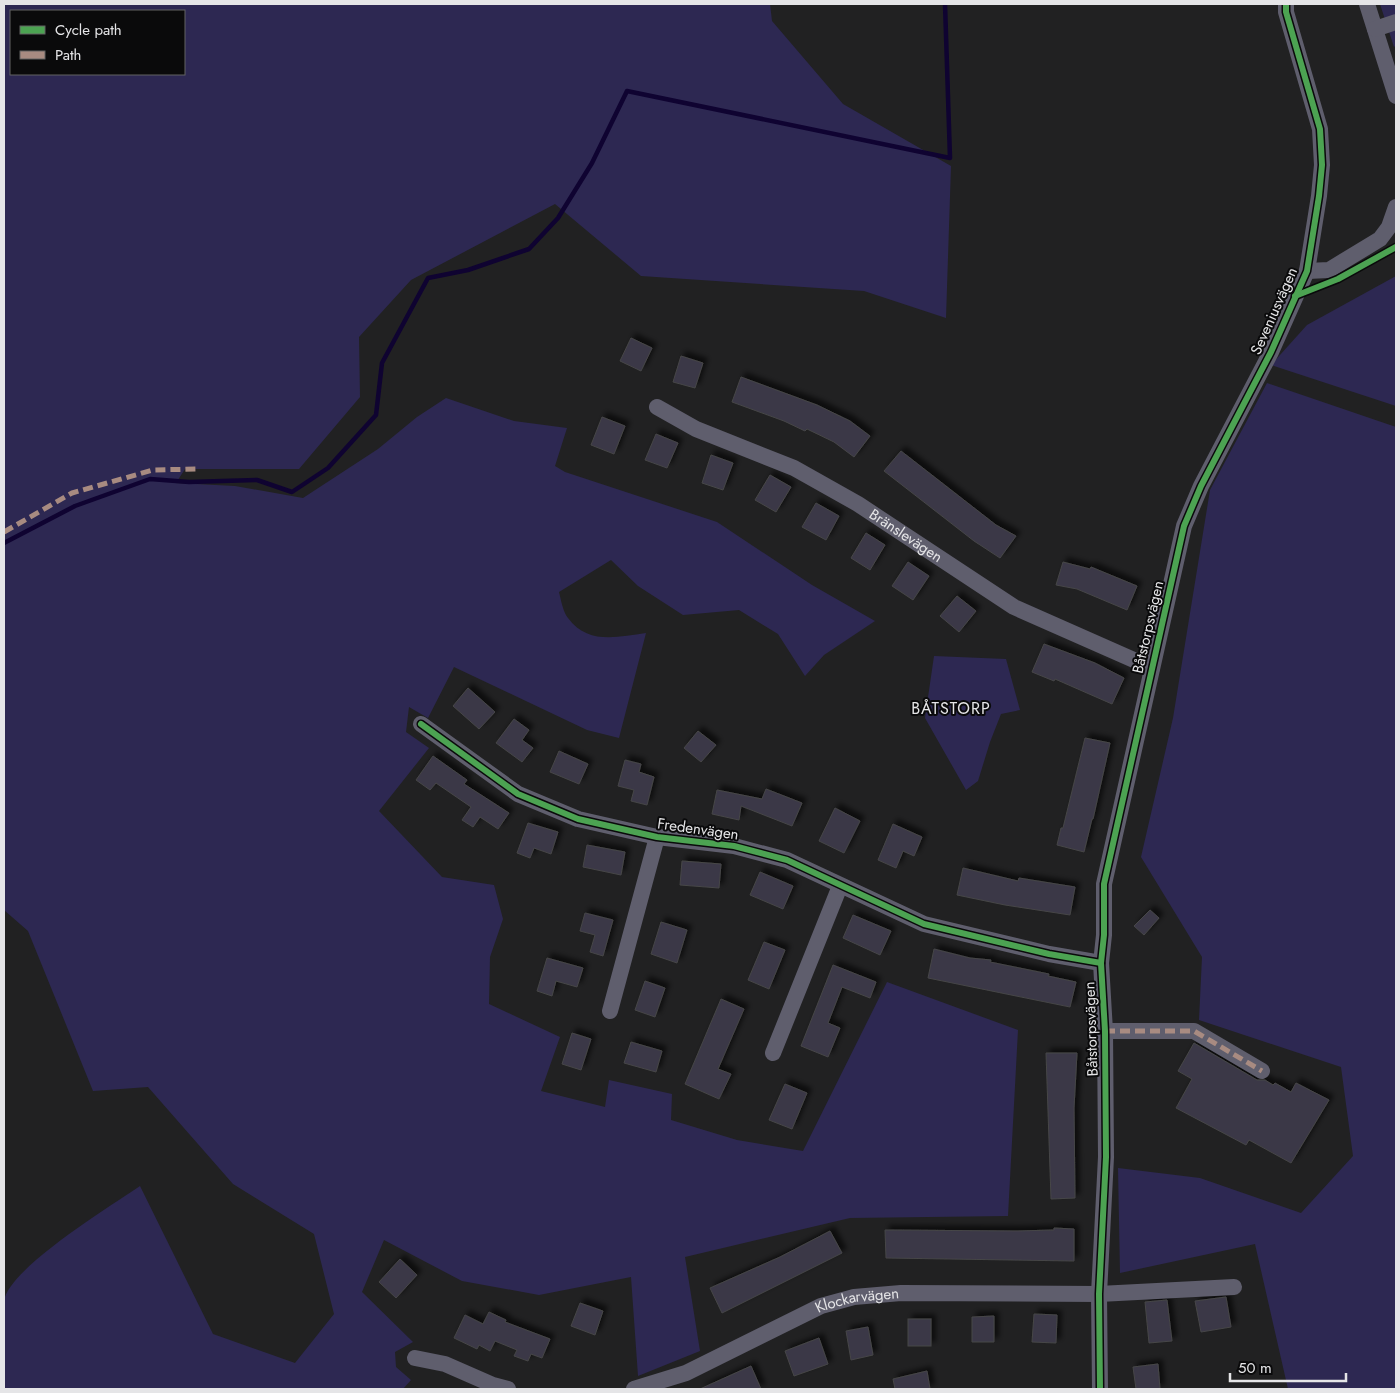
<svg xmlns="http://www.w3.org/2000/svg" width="1400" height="1393" font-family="Jost,sans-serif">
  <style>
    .green { fill: #2d2852; fill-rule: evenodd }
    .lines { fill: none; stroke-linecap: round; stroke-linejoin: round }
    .stream { stroke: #0f0331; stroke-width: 4.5 }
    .building { fill: #3b3847; stroke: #464647; filter: url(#shadow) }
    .minor { stroke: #5f5e6d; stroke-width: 16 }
    .quiet { stroke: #a88b81; stroke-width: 5; stroke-dasharray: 10 5; stroke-linecap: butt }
    .cycleway-casing { stroke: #0a0a0b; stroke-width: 9 }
    .cycleway { stroke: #4ca352; stroke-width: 6 }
    .labels { text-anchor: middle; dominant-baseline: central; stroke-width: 4; stroke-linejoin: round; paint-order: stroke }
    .street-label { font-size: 15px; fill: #e5e5e7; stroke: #0a0a0b }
    .neighbourhood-label { font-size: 16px; letter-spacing: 1px; fill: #e5e5e7; stroke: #0a0a0b }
  </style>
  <defs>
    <filter id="shadow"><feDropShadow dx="4.5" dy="-4.5" stdDeviation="2.5" flood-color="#0009"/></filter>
  </defs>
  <rect width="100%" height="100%" fill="#212122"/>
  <g class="green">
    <path d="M4,4H770L772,21L843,104L951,166L946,318L864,291L641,276L555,204L411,280L359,337L360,397L299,469H185L176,483L235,486L303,498L378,449L417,417L446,398L514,421L567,428L555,466L565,472L717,522L812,585L875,621L824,655L805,676L778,634L739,610L683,615L638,586L611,560L559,592C561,600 563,612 568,618C588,645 617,637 646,633L619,738L587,730L454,667L428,718L409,707L406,732L429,748L379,811L442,877L494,885L503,919L490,957L489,1004L560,1037L541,1091L605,1107L609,1080L672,1094L671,1120L737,1140L803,1151L887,982L1018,1030L1008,1216L850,1218L685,1257L700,1351L638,1376L631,1277L539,1295L462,1281L384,1240L362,1292L413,1342L395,1352L396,1367L411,1380L403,1389H4C4,1361 0,1329 4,1301C8,1269 112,1205 140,1186L213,1334L295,1363L334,1314L314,1234L233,1184L148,1087L93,1091L28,931L4,910ZM11,11H184V74H11Z"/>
    <path d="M1380,4H1396V45L1394,47Z"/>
    <path d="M1396,276V406L1271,365L1307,325Z"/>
    <path d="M1267,383L1396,427V1389H1288L1255,1244L1120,1273L1118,1168L1200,1178L1301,1213L1353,1156L1341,1067L1199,1020L1202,957L1141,857L1173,718L1210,490Z"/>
    <path d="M934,656L1006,659L1020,710L1001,714L990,742L978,781L966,790L925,718Z"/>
  </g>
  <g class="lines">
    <path class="stream" d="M4,543L75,506L150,479L189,482L257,480L292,492L328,468L376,415L382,363L428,278L468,270L529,249L558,218L592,163L627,91L950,158L945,4"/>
  </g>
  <g class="building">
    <path d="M631,338L652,348L641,371L620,361Z"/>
    <path d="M681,356L703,363L695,388L673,382Z"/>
    <path d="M741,377L817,405L850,421L870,436L854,457L834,442L807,429L805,431L784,421L732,402Z"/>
    <path d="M602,417L625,426L614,454L591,445Z"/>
    <path d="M656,434L678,443L667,468L645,460Z"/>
    <path d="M901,451L996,525L1016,536L1000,558L974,541L884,471Z"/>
    <path d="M711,455L733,463L723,490L702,483Z"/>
    <path d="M770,475L791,487L776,512L755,500Z"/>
    <path d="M816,503L839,516L826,540L802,527Z"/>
    <path d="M866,533L885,545L870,570L851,558Z"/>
    <path d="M908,562L929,576L913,600L892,586Z"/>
    <path d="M1063,562L1090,569L1091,567L1137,586L1127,610L1077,589L1056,585Z"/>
    <path d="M957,596L976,611L959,632L940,616Z"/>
    <path d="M1044,644L1095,663L1124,678L1112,704L1055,679L1054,681L1032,672Z"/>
    <path d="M468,688L495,712L479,729L453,706Z"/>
    <path d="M514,719L529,730L522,740L533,748L522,762L496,743Z"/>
    <path d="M698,731L716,745L701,762L684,748Z"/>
    <path d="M1085,738L1110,743L1093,819H1092L1084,852L1057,845L1061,828H1063Z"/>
    <path d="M559,751L588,764L579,784L550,772Z"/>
    <path d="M433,756L467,780L464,784L509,813L498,829L480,817L473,827L462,820L471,807L436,783L430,790L416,780Z"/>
    <path d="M625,760L641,764L639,772L654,777L647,805L631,801L634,790L618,786Z"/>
    <path d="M766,789L802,803L792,826L741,806L739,820L712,814L717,790L762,799Z"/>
    <path d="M835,808L860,821L844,853L819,841Z"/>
    <path d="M528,823L558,832L551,854L534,848L530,858L517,853Z"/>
    <path d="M893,824L922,837L914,856L903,851L896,868L878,860Z"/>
    <path d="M587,845L625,852L621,875L583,867Z"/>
    <path d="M682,861L721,864L719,888L680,885Z"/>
    <path d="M963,868L1018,881L1019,878L1075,887L1070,915L1005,905L957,895Z"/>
    <path d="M760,872L793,886L783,909L750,895Z"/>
    <path d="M1150,910L1159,918L1144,935L1134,926Z"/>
    <path d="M585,913L613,920L603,956L590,952L595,935L580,931Z"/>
    <path d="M853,915L891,931L880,955L843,938Z"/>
    <path d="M661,922L687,930L677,963L651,954Z"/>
    <path d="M764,942L785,950L769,989L748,980Z"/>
    <path d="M934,949L970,958L991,960L990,962L1049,974L1048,976L1076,982L1070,1007L928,978Z"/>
    <path d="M547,958L583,968L577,987L556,981L552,996L537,991Z"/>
    <path d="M833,965L876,982L870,998L842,987L828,1023L840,1028L828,1057L801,1046Z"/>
    <path d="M645,981L665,988L655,1017L635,1010Z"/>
    <path d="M721,999L744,1009L718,1069L731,1074L719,1099L685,1084Z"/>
    <path d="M572,1033L591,1039L581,1070L562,1064Z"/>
    <path d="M631,1042L662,1051L656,1072L624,1063Z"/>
    <path d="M1194,1043L1257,1080H1265L1273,1085L1275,1083L1291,1092L1296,1083L1329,1100L1291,1163L1249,1140L1246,1145L1176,1108L1192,1079L1178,1071Z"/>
    <path d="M1046,1053H1077L1074,1108L1075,1198L1051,1199Z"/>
    <path d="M785,1084L807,1093L792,1129L769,1120Z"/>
    <path d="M1054,1228L1074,1229V1261L886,1258L885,1230L1017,1231L1054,1230Z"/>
    <path d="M830,1231L842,1253L722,1313L710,1288L780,1257Z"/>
    <path d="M400,1259L417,1275L396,1298L379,1282Z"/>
    <path d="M1226,1297L1231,1327L1201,1332L1195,1301Z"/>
    <path d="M1167,1300L1172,1341L1149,1343L1145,1302Z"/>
    <path d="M580,1303L603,1311L595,1335L571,1326Z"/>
    <path d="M489,1312L506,1320L505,1322L550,1339L542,1358L531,1354L528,1361L514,1356L517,1350L495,1341L490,1351L479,1345L477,1349L454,1338L465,1315L483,1324Z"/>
    <path d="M1034,1314L1057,1315L1056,1343L1032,1342Z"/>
    <path d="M994,1316V1342H972V1317Z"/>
    <rect x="908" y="1319" width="23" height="27"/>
    <path d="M868,1327L873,1355L851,1360L846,1331Z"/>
    <path d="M819,1338L828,1364L794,1376L785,1351Z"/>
    <path d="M1158,1364L1160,1389H1136L1133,1367Z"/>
    <path d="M751,1366L761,1389H700Z"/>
    <path d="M927,1371L930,1389H895L893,1379Z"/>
  </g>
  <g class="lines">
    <g class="minor">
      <path d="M1367,4L1396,96"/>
      <path d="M1375,29L1396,22"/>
      <path d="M1307,271L1329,270L1380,239L1389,227L1396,207"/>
      <path id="s1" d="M657,407L696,429L794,468L858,504L1014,607L1152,668"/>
      <path d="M421,724L518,794L578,819L657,837L734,846L787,860L924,924L1049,954L1101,963"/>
      <path d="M610,1011L657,837"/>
      <path d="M1105,1031H1194L1262,1071"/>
      <path d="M773,1053L840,886"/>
      <path d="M415,1358L445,1364L493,1385L508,1389"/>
      <path id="s2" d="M634,1389L686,1373L821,1306L854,1297L901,1293L1099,1294L1234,1287"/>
      <path d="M1100,1389L1099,1294L1106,1157L1105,1031L1101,963L1104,935V884L1184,526L1201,486L1271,352L1307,271L1319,196L1322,165L1320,129L1286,12V4"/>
    </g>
    <g class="quiet">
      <path d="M4,532L72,493L153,470L198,469"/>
      <path d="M1105,1031H1194L1262,1071"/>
    </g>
    <g class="cycleway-casing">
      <g id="cycleway">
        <path d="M1295,296L1338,279L1396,247"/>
        <path d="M421,724L518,794L578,819L657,837L734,846L787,860L924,924L1049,954L1101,963"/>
        <path d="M1100,1389L1099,1294L1106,1157L1105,1031L1101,963L1104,935V884L1184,526L1201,486L1271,352L1307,271L1319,196L1322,165L1320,129L1286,12V4"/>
      </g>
    </g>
    <use href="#cycleway" class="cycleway"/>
  </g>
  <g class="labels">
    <g class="street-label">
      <text transform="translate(1274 311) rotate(-66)">Seveniusvägen</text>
      <text stroke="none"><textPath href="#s1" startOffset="281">Bränslevägen</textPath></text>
      <text transform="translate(1148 627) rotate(-77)">Båtstorpsvägen</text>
      <text transform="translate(698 829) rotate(8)">Fredenvägen</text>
      <text transform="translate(1091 1029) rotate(-92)">Båtstorpsvägen</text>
      <text stroke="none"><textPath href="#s2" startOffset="242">Klockarvägen</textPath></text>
    </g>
    <g class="neighbourhood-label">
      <text x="951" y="708">BÅTSTORP</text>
    </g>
  </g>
  <rect width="1400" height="1393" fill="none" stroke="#e5e5e7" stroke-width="10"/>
  <rect x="10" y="10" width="175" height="65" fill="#0a0a0b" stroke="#626263"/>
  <rect x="20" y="26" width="25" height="8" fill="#4ca352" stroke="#626263"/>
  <text x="55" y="35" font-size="15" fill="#e5e5e7">Cycle path</text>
  <rect x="20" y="51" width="25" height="8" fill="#a88b81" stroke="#626263"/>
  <text x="55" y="60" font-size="15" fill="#e5e5e7">Path</text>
  <path d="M1230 1373v8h116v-8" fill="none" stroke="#e5e5e7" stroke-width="2.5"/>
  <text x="1238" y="1373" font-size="15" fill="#e5e5e7" stroke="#0a0a0b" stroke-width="4" paint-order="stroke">50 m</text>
</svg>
